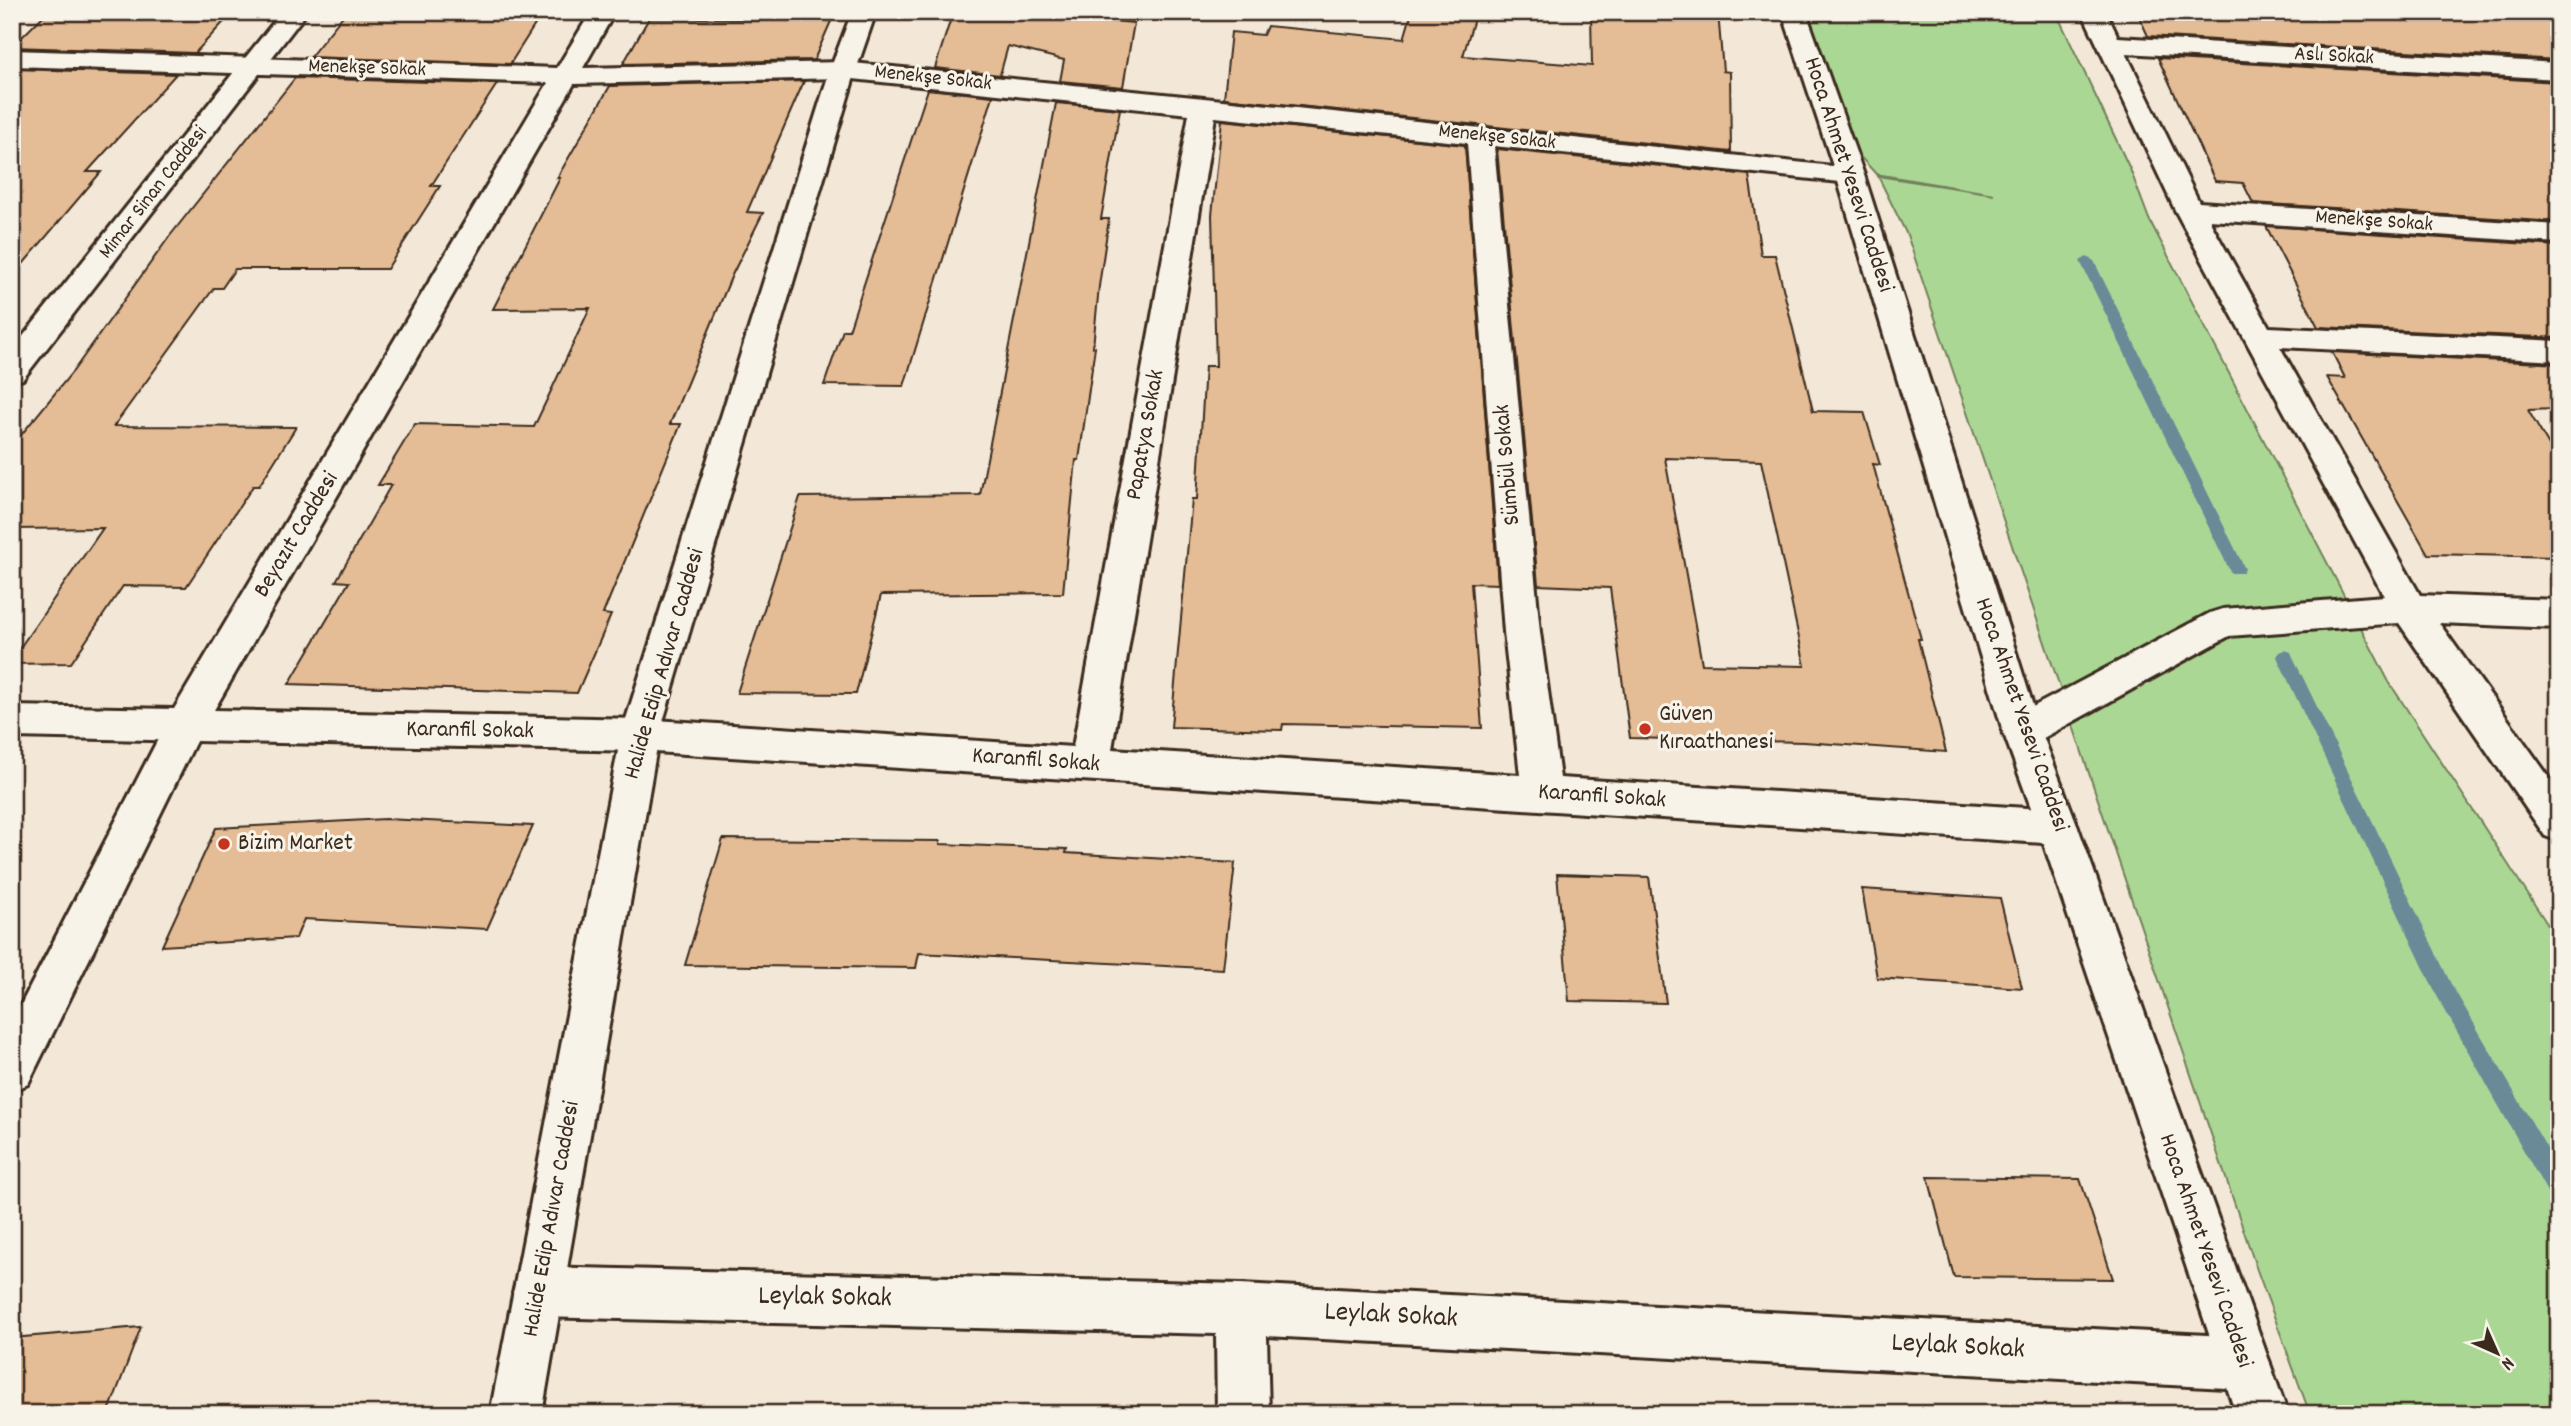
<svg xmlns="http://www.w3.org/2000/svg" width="2571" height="1426" font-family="Dekko,sans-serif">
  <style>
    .green { fill: #abd795; stroke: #73805a; stroke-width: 2 }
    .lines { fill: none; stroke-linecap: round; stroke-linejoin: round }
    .stream { fill: #6a8a98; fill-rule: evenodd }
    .building { fill: #e4bc95; stroke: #3b2a1e; stroke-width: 2; fill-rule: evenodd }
    .minor-casing { stroke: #3b2a1e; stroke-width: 6 }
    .tertiary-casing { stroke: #3b2a1e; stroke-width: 6 }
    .minor { fill: #f7f3e8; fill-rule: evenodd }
    .tertiary { fill: #f7f3e8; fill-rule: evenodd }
    .poi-dot { fill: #c8321e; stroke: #f7f3e8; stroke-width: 2.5 }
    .labels { text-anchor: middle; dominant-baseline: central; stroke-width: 6; stroke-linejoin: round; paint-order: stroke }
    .far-street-label { font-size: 21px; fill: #3b2a1e; stroke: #f7f3e8 }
    .street-label { font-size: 24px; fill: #3b2a1e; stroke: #f7f3e8 }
    .poi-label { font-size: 24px; fill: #3b2a1e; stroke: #f7f3e8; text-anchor: start }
    .near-street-label { font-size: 28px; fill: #3b2a1e; stroke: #f7f3e8 }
  </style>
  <rect width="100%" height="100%" fill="#f3e8d7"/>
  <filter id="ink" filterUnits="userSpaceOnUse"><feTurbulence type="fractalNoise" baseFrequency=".0143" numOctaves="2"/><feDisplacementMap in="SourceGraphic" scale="14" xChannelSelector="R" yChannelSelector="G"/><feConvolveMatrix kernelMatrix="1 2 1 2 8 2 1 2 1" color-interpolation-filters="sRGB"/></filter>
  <g filter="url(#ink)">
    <path class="green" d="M1798,12H2056L2130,169L2149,219L2389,682L2559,942V1414H2310L2257,1270L1907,235L1878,176L1994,194L1876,174L1854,150Z"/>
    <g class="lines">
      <g class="stream">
        <path d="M2087,257L2094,261L2245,569L2243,573H2231L2229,569L2080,261Z"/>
        <path d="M2285,650L2291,652L2293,657L2451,984L2559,1169V1202L2551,1199L2437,996L2277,657L2279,652Z"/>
      </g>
    </g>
    <g class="building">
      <path d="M47,12H233L195,53L12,47Z"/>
      <path d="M346,12H543L510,64L310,57Z"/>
      <path d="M953,12H1024L1134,23L1123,87L1060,81L1064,60L1008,46L1000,75L935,68Z"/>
      <path d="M1412,12H1476L1463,56L1592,66L1591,12H1718L1723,71L1730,72L1731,152L1224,98L1231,32L1263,35L1267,26L1404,39Z"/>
      <path d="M2137,12H2559V60L2148,36Z"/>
      <path d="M649,18L758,19H832L814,60L623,64Z"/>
      <path d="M2158,58L2559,82V222L2253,203L2243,183L2215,181Z"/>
      <path d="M12,69L176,74L87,172H101L12,277Z"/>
      <path d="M295,78L497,84L431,186H440L387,269H235L222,288H214L114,426L296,427L259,486H253L186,587L123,586L71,663L12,664V659L103,528L12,529V446L74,370L169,237Z"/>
      <path d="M804,81L747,212L763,213L732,275L670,424H681L603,614L611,615L577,693L289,684L349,582L336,581L391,485H378L415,424L534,427L590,308L493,309L560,178H557L610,86Z"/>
      <path d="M928,89L993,96L904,386L824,385L843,330H849Z"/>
      <path d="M1056,103L1120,109L1101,219H1109L1099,286L1093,347H1095L1079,460H1076L1063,593L881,595L856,694L737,693L800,497L980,495Z"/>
      <path d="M1222,120L1465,145L1498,584L1471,583L1482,728L1283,724L1282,730L1171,727L1192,499H1197L1205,366H1216L1212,215Z"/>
      <path d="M1497,149L1749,175L1761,255H1775L1813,411L1864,412L1880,465L1873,464L1921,639H1918L1946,752L1804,742L1630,738L1610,588L1538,585ZM1665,458L1761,461L1805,666L1702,664Z"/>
      <path d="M2266,226L2559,246V338L2318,327Z"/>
      <path d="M2332,352L2559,364V409L2528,410L2559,463V557L2428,554L2327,377L2345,378Z"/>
      <path d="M385,819L533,826L487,929L304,919L296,938L162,946L216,828Z"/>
      <path d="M723,839L940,841V844L1067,849L1066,853L1235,863L1223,969L919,953L916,968L685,965Z"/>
      <path d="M1557,874L1649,877L1666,1003L1569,1001Z"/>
      <path d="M1862,889L2000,898L2022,988L1877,978Z"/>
      <path d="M1928,1177L2080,1179L2113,1279L1954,1277Z"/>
      <path d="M141,1327L108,1414H12V1338Z"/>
    </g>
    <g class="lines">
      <g class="minor-casing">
        <g id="minor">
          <path d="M591,12H615L583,68L843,62L1204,98L1860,169L1864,175L1860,181L1850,183L1494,146L1540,632L1560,778L2058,810L2072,815L2078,827L2072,839L2058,844L640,751L12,737V706L174,709L548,83L12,66V50L557,68ZM843,78L1189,114L1073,747L640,719L214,710L574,84ZM1215,117L1467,143L1504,632L1520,775L1112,749Z"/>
          <path d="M2082,12H2106L2118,37L2559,63V79L2126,53L2199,202L2559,225V243L2209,220L2269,327L2559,341V361L2280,347L2420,595L2559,600V628L2439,623L2559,791V841L2545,836L2399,623L2229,636L2036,742L2022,747L2008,742L2003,731L2008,720L2210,613L2223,609L2384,596L2175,210Z"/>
          <path d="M538,1267L1241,1284L2244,1337L2262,1345L2270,1363L2262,1381L2244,1389L1267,1336L1269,1414H1217L1216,1334L538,1317L520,1310L513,1292L520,1274Z"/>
        </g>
      </g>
      <g class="tertiary-casing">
        <g id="tertiary">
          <path d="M282,12H307L23,379L12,382V350Z"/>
          <path d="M852,12H876L856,70L659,735L542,1414H490L621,735L830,70Z"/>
          <path d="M1782,12H1806L1864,175L2041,731L2078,827L2288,1414H2236L2038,827L2003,731L1836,175Z"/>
          <path d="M185,709L199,714L204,725L28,1084L12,1091V1022L171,714Z"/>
        </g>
      </g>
      <use href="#minor" class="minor"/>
      <use href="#tertiary" class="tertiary"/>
    </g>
  </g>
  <g class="poi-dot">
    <circle cx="1645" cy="729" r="7"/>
    <circle cx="224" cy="844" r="7"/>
  </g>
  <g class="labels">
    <g class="far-street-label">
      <text transform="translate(2334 57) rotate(3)">Aslı Sokak</text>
      <text transform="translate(367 69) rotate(2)">Menekşe Sokak</text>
      <text transform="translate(933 79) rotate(6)">Menekşe Sokak</text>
      <text transform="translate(1497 138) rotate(6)">Menekşe Sokak</text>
      <text transform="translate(154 193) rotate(-52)">Mimar Sinan Caddesi</text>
      <text transform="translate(2374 222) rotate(4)">Menekşe Sokak</text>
    </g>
    <g class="street-label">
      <text transform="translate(1848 175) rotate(72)">Hoca Ahmet Yesevi Caddesi</text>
      <text transform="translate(1146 435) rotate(-80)">Papatya Sokak</text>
      <text transform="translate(1508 465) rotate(-95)">Sümbül Sokak</text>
      <text transform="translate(297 535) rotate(-59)">Beyazıt Caddesi</text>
      <text transform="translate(665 664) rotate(-74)">Halide Edip Adıvar Caddesi</text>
      <text transform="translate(2021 715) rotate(71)">Hoca Ahmet Yesevi Caddesi</text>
      <text transform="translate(470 731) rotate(1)">Karanfil Sokak</text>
      <text transform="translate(1036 761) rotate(4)">Karanfil Sokak</text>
      <text transform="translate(1602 797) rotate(4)">Karanfil Sokak</text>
      <text transform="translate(552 1219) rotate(-80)">Halide Edip Adıvar Caddesi</text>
      <text transform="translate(2205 1251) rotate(71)">Hoca Ahmet Yesevi Caddesi</text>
    </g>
    <g class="poi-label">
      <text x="1659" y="715">Güven<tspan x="1659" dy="28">Kıraathanesi</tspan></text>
      <text x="238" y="844">Bizim Market</text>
    </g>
    <g class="near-street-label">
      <text transform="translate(825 1299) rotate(1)">Leylak Sokak</text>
      <text transform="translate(1391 1317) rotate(3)">Leylak Sokak</text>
      <text transform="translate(1958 1348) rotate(3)">Leylak Sokak</text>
    </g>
  </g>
  <rect width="2571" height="1426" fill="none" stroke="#f7f3e8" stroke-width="42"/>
  <rect x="21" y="21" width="2529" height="1384" fill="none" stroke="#3b2a1e" stroke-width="2.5" filter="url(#ink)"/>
  <g transform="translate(2497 1353) rotate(135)" stroke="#f7f3e8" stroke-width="5" paint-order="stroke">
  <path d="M0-5L12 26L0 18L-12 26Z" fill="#3b2a1e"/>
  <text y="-10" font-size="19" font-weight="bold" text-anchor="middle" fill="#3b2a1e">N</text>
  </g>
</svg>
